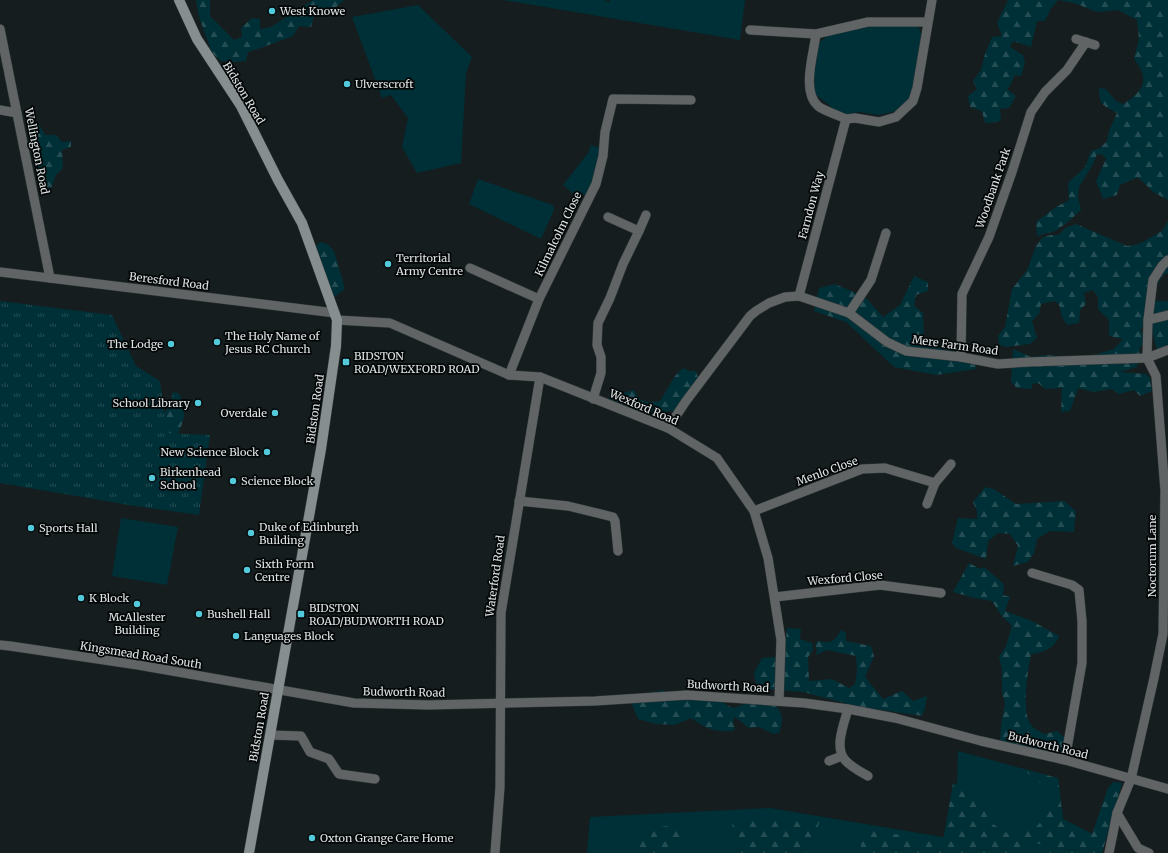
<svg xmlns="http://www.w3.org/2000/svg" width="1168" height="853" font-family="Merriweather,serif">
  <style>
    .grass { fill: #003037 }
    .forest { fill: url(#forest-firs) }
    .park { fill: url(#park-tufts) }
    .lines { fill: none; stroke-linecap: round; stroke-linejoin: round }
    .minor-casing { stroke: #31393a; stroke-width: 10 }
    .secondary-casing { stroke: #31393a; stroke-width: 11 }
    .minor { stroke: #606465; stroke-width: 9 }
    .secondary { stroke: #878e8f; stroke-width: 10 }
    .poi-dot { fill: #53cadc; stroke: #040707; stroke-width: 1.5 }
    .labels { text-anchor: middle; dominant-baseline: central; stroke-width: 3.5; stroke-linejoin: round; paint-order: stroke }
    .poi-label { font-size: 11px; fill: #dee3e4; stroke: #040707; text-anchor: start }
    .street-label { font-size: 11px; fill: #dee3e4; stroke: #040707 }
  </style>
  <defs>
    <pattern id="forest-firs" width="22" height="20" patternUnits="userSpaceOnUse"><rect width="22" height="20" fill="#003037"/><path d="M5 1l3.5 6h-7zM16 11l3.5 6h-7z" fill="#254e54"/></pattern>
    <pattern id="park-tufts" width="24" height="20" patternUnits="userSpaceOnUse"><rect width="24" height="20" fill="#003037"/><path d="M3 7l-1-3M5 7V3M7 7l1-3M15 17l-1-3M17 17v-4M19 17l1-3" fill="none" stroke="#254e54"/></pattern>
  </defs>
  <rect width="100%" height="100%" fill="#151d1e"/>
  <g class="grass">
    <path d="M503,0H604L609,2L610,0H745L740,40Z"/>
    <path d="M418,5L472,57L466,73L461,163L417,173L402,147L408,118L391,95L382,98L352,17Z"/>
    <path d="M909,23L918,26L921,34L917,65L911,96L905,105L893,112L879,115L859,112L847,114L834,109L815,94L814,76L819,43L827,36L849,29Z"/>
    <path d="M591,145L603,149L589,194L576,196L563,185L588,153Z"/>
    <path d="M478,179L553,205L554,210L541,239L469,204Z"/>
    <path d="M121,518L178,527L167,585L112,576Z"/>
    <path d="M958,751L1058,778L1063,819L1092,834L1102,853H587L590,817L770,808L955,839Z"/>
  </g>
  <g class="forest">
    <path d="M196,0H210V16L234,40L242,37L241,28L252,18L260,19V29L271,27L313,0H344L335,8L314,16L311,27L299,26L293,36L258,49L248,52L246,61L235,62L221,61L212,53L199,17Z"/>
    <path d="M1008,0H1168V200L1153,192L1138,177L1120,185L1117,195L1103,199L1096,181L1106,159L1103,155L1097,154L1093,164L1079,187L1078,197L1081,210L1068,222L1055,231L1037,236L1036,222L1056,207L1069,200L1068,183L1085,167L1091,151L1100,148L1107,141L1109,131L1117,113C1103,105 1099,106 1099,88L1106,89L1116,101L1123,104C1143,91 1151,80 1134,59L1139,39L1137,20L1118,10L1097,12L1074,3L1058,0L1050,10L1045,21H1037L1031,47L1013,41L1010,47L1023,55L1025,63L1021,76L1015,75L1010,86L1007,89L1016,96L1009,108L1000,109L1001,121L991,123H985L982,111L970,107L968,96L977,89L973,81L981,70L985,54L992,37L1002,36L997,23Z"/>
    <path d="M39,124L45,135H56L62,142L71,141V147L62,150L63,168L56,175L51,188L43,194L27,132L28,126Z"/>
    <path d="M1168,221V273L1163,275L1151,295L1152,301H1168V354L1162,356L1156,347L1151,325L1140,329L1147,342L1140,347L1137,367L1120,372L1146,374L1150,378L1152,391L1140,396L1134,390L1119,394L1112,389L1093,392L1078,388L1070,411L1061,412L1062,388L1045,389L1038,383L1032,384V389L1017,388L1011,382L1013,349L1031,357L1046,355L1078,357L1094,355L1114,349L1123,339L1109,336V320L1098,309V297L1093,290L1084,293L1086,304L1080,310L1079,323L1067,325L1062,317L1059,305L1055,301L1041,304L1039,314L1032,321L1037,338L1030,344L1007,347L999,345L998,336L1005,327L1012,289L1027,270L1036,246L1043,237L1051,235H1059L1065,228L1076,224L1127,246L1139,244L1162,231Z"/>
    <path d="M320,242L327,244L334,251L345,289L333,298L316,246Z"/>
    <path d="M914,276L928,282V291L916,295L914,306L923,313L924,340L950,348L973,358L976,369L936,375L894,367L846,322L814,311L819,288L835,284L858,294L866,298L883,317L900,305Z"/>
    <path d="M683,368L690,371H696L698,378L676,411H668L658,420L608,401L610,392L618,389L623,393L634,390C641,404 645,402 660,401L675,376Z"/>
    <path d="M173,392L178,393C189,407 184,422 177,436L164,433L162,416L170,405Z"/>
    <path d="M985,487L994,489L1016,504L1064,501L1076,511L1074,532L1050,531L1037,539L1034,553L1028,562L1013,566L1018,546L1010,534L998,533L988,541L986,559L956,548L952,543L958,518L977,519V511L973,502Z"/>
    <path d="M969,563L980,569L984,567L1004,584L1003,595L1010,597L1005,611L1032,621L1059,636C1055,648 1043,653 1031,654C1028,669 1021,713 1031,725C1034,729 1040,731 1044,734L1057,731L1065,738L1067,757L1000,744L1001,725L1005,704L1002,692V669L999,657L1006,646L1012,626L1001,615L992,601L974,598L953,592Z"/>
    <path d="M787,628L801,629L800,639L812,643L813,650L808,657L809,681L832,679L849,688L855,684L857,671L856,656L827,650L816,655L817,650L815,644L818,641C831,644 835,641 841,630L846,633V641L871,646L874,656L865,677L883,699L902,691L913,701L927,696L925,708L922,716L856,706L803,692L757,688L754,673L762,658L775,657L779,661L784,657Z"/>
    <path d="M663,690L674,696H714L728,706L734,708L748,703L769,700C782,711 785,716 779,733L773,734L759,727L749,728L735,717L733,721L735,730C715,733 707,729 691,718L675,725L656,724L638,719L630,699L639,695Z"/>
    <path d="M1023,769L1058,778L1063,819L1092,834L1108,788L1113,782L1122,783L1102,853H1050L1044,844H1029L1018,853H862L859,829L943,841L953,783L969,790L982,806L989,813L993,824L1013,837L1036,827L1046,816L1056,796Z"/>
    <path d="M791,817L820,821L807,853H736L732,822Z"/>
    <path d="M681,825L682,837L669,844L665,853H635V829Z"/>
  </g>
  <path class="park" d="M0,301L112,315L136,366L160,381L167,433L210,435L199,515L135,506L0,483Z"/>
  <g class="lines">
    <g class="minor-casing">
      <g id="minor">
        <path d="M0,29L50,278"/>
        <path d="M750,30L816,34L868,22H927"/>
        <path d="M1076,39L1095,45"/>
        <path d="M0,110L17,113"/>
        <path d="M846,119L855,118L879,122L896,117L913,101L917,88L932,0"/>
        <path d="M639,231L646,215"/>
        <path d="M470,268L539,299"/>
        <path d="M0,272L335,313"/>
        <path d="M799,296L846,119C838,115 824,111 818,106C801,91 814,53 816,34"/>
        <path d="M849,313L871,280L886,233"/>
        <path d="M337,320L390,323L509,375L540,377L668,428L717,458L754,511L768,558L781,640L779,701"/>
        <path d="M1148,320L1168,315"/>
        <path d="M961,357L962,294L989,237L1012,172L1031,112L1045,92L1067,70L1086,42"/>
        <path d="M509,375L539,299L596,184L603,156L605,132L613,99L691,100"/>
        <path d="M593,399L601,373V357L597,345L598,323L610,298L623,264L639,231L608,217"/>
        <path d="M668,428L686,401L750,316L756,311L769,303L785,297L799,296L849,313L887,342L906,351L961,357L998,364L1029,362L1147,358L1168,350"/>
        <path d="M935,483L951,464"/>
        <path d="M519,501L568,506L613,517L615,521L618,551"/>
        <path d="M754,511L862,469L885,468L935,483L927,504"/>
        <path d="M1032,573L1072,585L1079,590L1082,621V663L1065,760"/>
        <path d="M775,597L880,585L941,593"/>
        <path d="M0,645L10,646L138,665L354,703L428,705L595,701L687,695L804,703L848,709L895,718L981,741L1065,760L1168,789"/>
        <path d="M848,709C844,724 834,747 845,760C851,767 861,772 868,776"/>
        <path d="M270,735L301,736L310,752L329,759L339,774L375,779"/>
        <path d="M829,761L842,756"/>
        <path d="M1117,813L1138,848L1149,853"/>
        <path d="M495,853L500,787L501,613L540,377"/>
        <path d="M1109,853L1117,813L1131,779L1154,678L1163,634L1165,491L1156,376L1147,358L1148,320L1153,280L1162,266L1168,260"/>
      </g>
    </g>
    <g class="secondary-casing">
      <path id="secondary" d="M179,0L197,39L241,106L278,180L302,223L337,320L336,346L321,449L249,853"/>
    </g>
    <use href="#minor" class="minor"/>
    <use href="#secondary" class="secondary"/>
  </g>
  <g class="poi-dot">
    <circle cx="272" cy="11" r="4"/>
    <circle cx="347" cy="84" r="4"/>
    <circle cx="388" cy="264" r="4"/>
    <circle cx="217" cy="342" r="4"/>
    <circle cx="171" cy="344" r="4"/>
    <rect x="342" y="358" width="8" height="8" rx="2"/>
    <circle cx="198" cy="403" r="4"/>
    <circle cx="275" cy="413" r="4"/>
    <circle cx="267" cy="452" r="4"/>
    <circle cx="152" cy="478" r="4"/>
    <circle cx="233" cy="481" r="4"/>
    <circle cx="31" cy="528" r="4"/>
    <circle cx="251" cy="533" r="4"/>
    <circle cx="247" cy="570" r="4"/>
    <circle cx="81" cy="598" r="4"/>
    <circle cx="137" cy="604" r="4"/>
    <circle cx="199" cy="614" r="4"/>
    <rect x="297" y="610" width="8" height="8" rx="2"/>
    <circle cx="236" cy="636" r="4"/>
    <circle cx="312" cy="838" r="4"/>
  </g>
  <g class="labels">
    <g class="poi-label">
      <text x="280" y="11">West Knowe</text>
      <text x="355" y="84">Ulverscroft</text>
      <text x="396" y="258">Territorial<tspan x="396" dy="13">Army Centre</tspan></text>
      <text x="225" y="336">The Holy Name of<tspan x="225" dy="13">Jesus RC Church</tspan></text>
      <text x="163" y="344" text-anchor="end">The Lodge</text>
      <text x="354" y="356">BIDSTON<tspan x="354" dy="13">ROAD/WEXFORD ROAD</tspan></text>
      <text x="190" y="403" text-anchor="end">School Library</text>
      <text x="267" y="413" text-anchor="end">Overdale</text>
      <text x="259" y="452" text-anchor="end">New Science Block</text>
      <text x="160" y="472">Birkenhead<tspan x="160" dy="13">School</tspan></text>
      <text x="241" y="481">Science Block</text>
      <text x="259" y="527">Duke of Edinburgh<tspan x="259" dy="13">Building</tspan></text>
      <text x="39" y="528">Sports Hall</text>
      <text x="255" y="564">Sixth Form<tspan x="255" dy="13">Centre</tspan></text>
      <text x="89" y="598">K Block</text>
      <text x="309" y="608">BIDSTON<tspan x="309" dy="13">ROAD/BUDWORTH ROAD</tspan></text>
      <text x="207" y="614">Bushell Hall</text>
      <text x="137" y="617" text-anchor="middle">McAllester<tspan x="137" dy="13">Building</tspan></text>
      <text x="244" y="636">Languages Block</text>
      <text x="320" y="838">Oxton Grange Care Home</text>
    </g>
    <g class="street-label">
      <text transform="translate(244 93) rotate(59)">Bidston Road</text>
      <text transform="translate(37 151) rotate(79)">Wellington Road</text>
      <text transform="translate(993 188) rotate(-71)">Woodbank Park</text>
      <text transform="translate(811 205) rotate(-75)">Farndon Way</text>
      <text transform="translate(558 234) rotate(-64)">Kilmalcolm Close</text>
      <text transform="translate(169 281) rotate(7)">Beresford Road</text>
      <text transform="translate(955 345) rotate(8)">Mere Farm Road</text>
      <text transform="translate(644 407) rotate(23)">Wexford Road</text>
      <text transform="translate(315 409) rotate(-82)">Bidston Road</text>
      <text transform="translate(827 471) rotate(-20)">Menlo Close</text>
      <text transform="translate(1152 556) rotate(-90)">Noctorum Lane</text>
      <text transform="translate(495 576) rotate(-82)">Waterford Road</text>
      <text transform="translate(845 578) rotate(-5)">Wexford Close</text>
      <text transform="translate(141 655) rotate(9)">Kingsmead Road South</text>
      <text transform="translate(728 686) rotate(3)">Budworth Road</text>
      <text transform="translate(404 692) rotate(1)">Budworth Road</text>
      <text transform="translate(259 727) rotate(-80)">Bidston Road</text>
      <text transform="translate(1048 745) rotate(14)">Budworth Road</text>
    </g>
  </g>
</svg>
